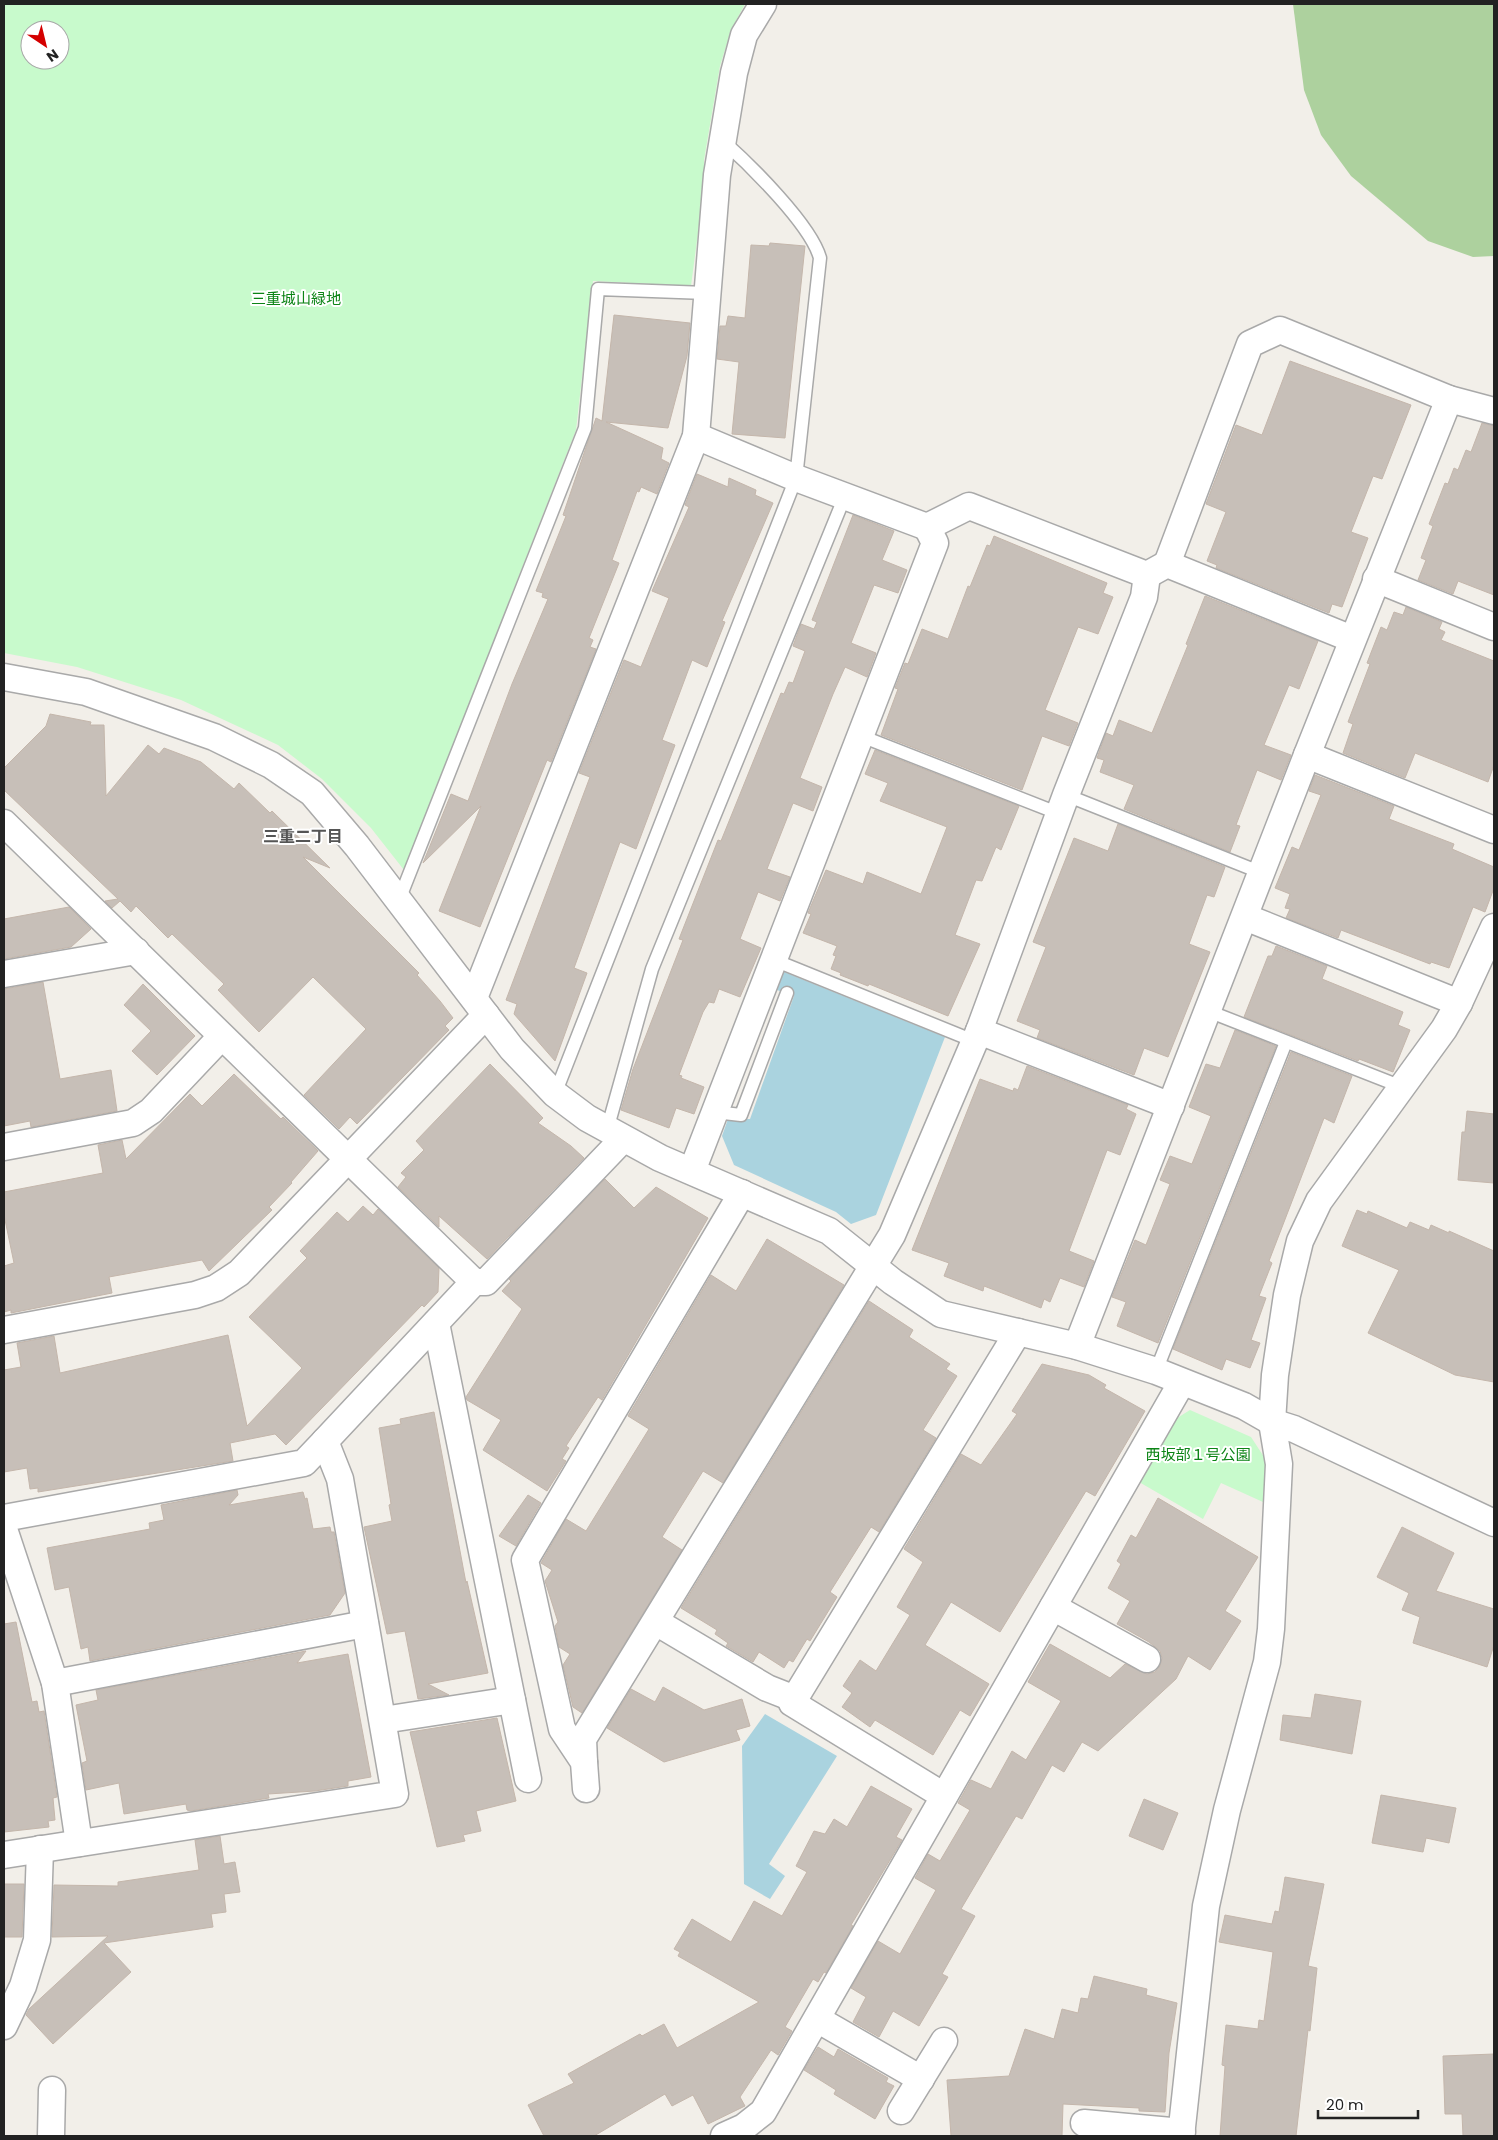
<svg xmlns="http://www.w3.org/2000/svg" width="1498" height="2140" font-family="Poppins,'Noto Sans JP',sans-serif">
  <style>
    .forest { fill: #add19e }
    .park { fill: #c8facc; fill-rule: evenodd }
    .water { fill: #aad3df }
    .building { fill: #c7bfb8; stroke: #c4b6ab }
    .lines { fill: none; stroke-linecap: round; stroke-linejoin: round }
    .service-casing { stroke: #a9a9a9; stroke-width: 15 }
    .minor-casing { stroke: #a9a9a9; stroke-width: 29 }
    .service { stroke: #fff; stroke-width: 12 }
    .minor { stroke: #fff; stroke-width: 26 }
    .labels { text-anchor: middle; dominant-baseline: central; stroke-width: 4; stroke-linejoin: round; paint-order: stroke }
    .park-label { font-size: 15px; fill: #0c8416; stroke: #fff }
    .neighbourhood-label { font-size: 16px; font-weight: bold; fill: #555; stroke: #fff }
  </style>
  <rect width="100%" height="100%" fill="#f2efe9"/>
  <path class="forest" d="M1293,4H1494V256L1473,257L1428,241L1351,176L1321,135L1304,90Z"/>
  <g class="park">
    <path d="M4,4H745L731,30L720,66L704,160V187L691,286L593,281L576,430L404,870L371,828L322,779L278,745L181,700L77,667L4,653ZM30,30H60V60H30Z"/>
    <path d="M1190,1410L1251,1437L1266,1460L1263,1502L1221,1483L1203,1519L1139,1482L1174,1420Z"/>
  </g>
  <g class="water">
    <path d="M784,972L945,1037L876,1215L851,1224L836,1212L734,1165L722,1136L728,1119H750L794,996L777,990Z"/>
    <path d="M765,1714L837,1756L769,1864L785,1876L770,1899L744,1884L742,1746Z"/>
  </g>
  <g class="building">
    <path d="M770,243L805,246L785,438L732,434L739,362L717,359L720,326H726L728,316L745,318L751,245L769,246Z"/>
    <path d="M614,315L690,323L687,356L668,428L606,422L663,448L661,459L669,463L657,494L641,487L639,492L637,491L612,560L619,563L589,638L593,640L590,647L596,649L551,762L547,760L480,927L439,911L481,806L423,863L451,794L468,801L512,684L548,599L542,597L543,593L536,591L566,516L563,515L596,418L602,421Z"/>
    <path d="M1290,361L1411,405L1382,479L1373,476L1351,532L1368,538L1342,607L1332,604L1329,613L1216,568L1217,565L1207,561L1226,512L1206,504L1236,425L1262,435Z"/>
    <path d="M1482,423L1494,426V595L1458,581L1453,594L1418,580L1426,560L1421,558L1433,526L1429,524L1445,483L1448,484L1454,468L1458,470L1466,450L1471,452Z"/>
    <path d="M697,474L728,487L729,478L756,490L755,495L773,503L722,621L725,622L707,667L692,660L662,740L675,745L636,849L620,842L574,968L587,973L555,1061L514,1014L517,1004L506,1000L590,777L579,773L624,660L641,667L669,598L652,591L689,507L685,505Z"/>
    <path d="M853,515L894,531L882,560L907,570L898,593L874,585L851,643L876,653L867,677L845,667L833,694L800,778L822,787L813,811L793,803L767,869L790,877L780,901L758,892L740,939L761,948L740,997L719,989L714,1003L709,1002L703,1012L679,1075L682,1076L681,1078L704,1087L694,1114L676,1108L669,1128L621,1110L633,1069L683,940L679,939L718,840L721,841L781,693L784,694L789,682L793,683L805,651L793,646L801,624L814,629L817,622L812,620Z"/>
    <path d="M994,536L1107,583L1103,593L1113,597L1098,634L1078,627L1045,710L1078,723L1069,746L1042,736L1022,790L881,735L898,689L895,688L905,663L908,664L922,629L948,639L968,586L970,587L987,545L990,546Z"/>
    <path d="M1205,596L1318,641L1299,689L1289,685L1264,745L1291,755L1281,780L1257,770L1236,825L1240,826L1230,852L1124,809L1134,785L1100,772L1104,760L1097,758L1106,733L1113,736L1119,720L1152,733L1188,645L1186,644Z"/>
    <path d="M1406,607L1442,622L1439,629L1445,632L1441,640L1494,661V765L1488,782L1415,753L1405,778L1343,753L1353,724L1348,722L1370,664L1367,663L1381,627L1387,630L1394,612L1403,615Z"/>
    <path d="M50,714L91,722L90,725H104L106,796L148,745L159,754L164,748L201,762L234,789L239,783L270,813L272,811L330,868L303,857L419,973L417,975L440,1001L453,1018L445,1026L449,1030L357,1124L350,1117L339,1129L304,1095L366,1029L313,977L259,1032L218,990L224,984L172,934L168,938L136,906L131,912L120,901L112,908L105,901L118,899L4,790V768L46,726Z"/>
    <path d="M875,750L1019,806L1001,850L996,847L982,881L976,880L955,935L980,944L948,1016L869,984L868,986L840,975L841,973L831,969L836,956L833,955L837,946L803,933L811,914L808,913L826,870L863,884L867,872L921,894L947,827L880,801L888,783L865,774Z"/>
    <path d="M1315,775L1394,806L1389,819L1454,844L1452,849L1494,867V888L1485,912L1473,907L1449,968L1431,962L1430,964L1341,930L1338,938L1286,918L1290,909L1285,908L1290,894L1275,888L1292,847L1299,850L1321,795L1309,791Z"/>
    <path d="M1118,824L1225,867L1214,897L1207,895L1189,944L1210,952L1168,1057L1144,1048L1134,1075L1037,1038L1040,1030L1017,1021L1046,947L1033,942L1074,838L1108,851Z"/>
    <path d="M69,907L91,929L71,947L4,959V919Z"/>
    <path d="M1276,946L1327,966L1322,979L1403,1012L1398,1025L1410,1030L1393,1072L1359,1059L1358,1061L1244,1017L1268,956H1272Z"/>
    <path d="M43,982L60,1079L111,1070L117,1111L31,1127L30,1121L4,1126V989Z"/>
    <path d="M143,984L195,1036L157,1075L132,1051L151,1031L124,1005Z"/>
    <path d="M1235,1030L1276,1046L1158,1343L1117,1326L1126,1302L1112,1297L1135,1240L1146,1245L1170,1184L1160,1180L1170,1156L1192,1164L1211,1116L1189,1107L1206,1064L1220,1068Z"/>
    <path d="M1291,1052L1352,1076L1334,1123L1324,1118L1269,1261L1272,1263L1259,1296L1266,1298L1251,1340L1260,1343L1250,1368L1226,1359L1222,1370L1173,1349Z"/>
    <path d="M490,1064L543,1118L538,1123L571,1146L584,1158L487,1259L439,1216V1227L398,1187L406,1177L401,1173L424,1150L416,1141Z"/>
    <path d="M1027,1066L1128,1105L1126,1109L1136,1114L1120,1155L1107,1150L1069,1251L1094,1261L1084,1287L1060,1278L1050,1302L1044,1299L1041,1308L984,1286L983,1291L944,1276L949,1263L912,1250L980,1079L1013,1091L1014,1088L1018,1090Z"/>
    <path d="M234,1074L281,1119L283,1117L318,1151L291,1182L292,1183L269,1207L272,1210L209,1271L202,1260L109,1277L112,1293L11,1313V1310L4,1312V1266L14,1263L4,1215V1192L103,1173L98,1145L122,1140L126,1159L190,1094L202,1106Z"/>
    <path d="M1467,1111L1494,1114V1183L1458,1180L1462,1132H1465Z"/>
    <path d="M605,1179L634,1208L656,1187L708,1218L602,1400L598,1397L566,1446L569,1448L562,1459L566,1461L547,1491L483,1450L501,1420L467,1400L466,1397L522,1309L502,1291L511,1281L509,1279Z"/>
    <path d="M363,1206L373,1215L378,1209L439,1268L438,1292L424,1307L422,1305L286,1445L275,1434L230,1443L233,1461L38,1492V1488L30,1489L27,1468L4,1472V1370L21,1367L17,1343L54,1336L60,1373L228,1335L247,1426L302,1368L249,1317L307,1258L300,1251L337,1212L348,1222Z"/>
    <path d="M1357,1210L1367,1214L1368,1211L1407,1228L1410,1222L1429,1230L1431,1225L1449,1233V1231L1494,1251V1382L1455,1375L1368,1333L1399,1270L1342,1246Z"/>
    <path d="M767,1239L844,1285L723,1483L703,1471L662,1537L682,1550L582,1713L573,1707L563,1665L570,1654L559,1647L555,1626L558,1622L545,1581L552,1570L541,1563L566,1519L586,1531L649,1429L628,1416L711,1275L736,1291Z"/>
    <path d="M869,1301L913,1330L909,1337L950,1364L946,1369L957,1376L923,1430L936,1438L879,1532L871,1527L830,1592L837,1597L810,1641L807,1639L793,1662L789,1660L784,1668L759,1652L753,1662L726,1646L728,1643L715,1634L717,1630L681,1608Z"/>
    <path d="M1042,1364L1089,1375L1106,1385L1104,1388L1145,1411L1095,1496L1086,1491L1000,1632L951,1602L925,1645L989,1684L970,1716L960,1710L933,1755L875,1720L870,1727L842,1707L852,1693L843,1686L860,1660L876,1671L910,1615L897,1607L923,1562L904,1549L961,1454L981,1465L1017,1414L1012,1411Z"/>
    <path d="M434,1412L466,1583L467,1581L488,1673L428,1684L449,1695L418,1699L405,1631L387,1634L364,1527L392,1521L389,1505L391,1504L379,1428L401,1424L400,1419Z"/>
    <path d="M237,1490L238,1495L229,1505L303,1492L305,1499L307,1498L313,1529L330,1527L331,1532H334L345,1593L330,1615L90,1661L88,1647L81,1649L69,1587L55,1590L47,1548L150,1529L149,1523L164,1520L161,1505Z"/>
    <path d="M528,1495L541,1503L516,1546L499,1536Z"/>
    <path d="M1158,1498L1258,1557L1225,1611L1241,1621L1210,1670L1188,1656L1176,1679L1098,1751L1082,1742L1064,1772L1052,1765L1022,1819L1016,1816L961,1909L975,1916L942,1974L948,1977L919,2026L893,2011L879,2037L853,2022L866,1997L851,1988L878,1941L900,1954L936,1890L915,1878L928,1854L940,1861L970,1810L958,1803L971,1780L991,1789L1012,1751L1026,1760L1061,1701L1028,1682L1050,1644L1110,1678L1125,1664L1147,1674L1155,1672L1160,1666L1162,1658L1160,1651L1149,1642L1117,1624L1130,1601L1108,1588L1121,1564L1117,1561L1131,1535L1136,1538Z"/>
    <path d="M1402,1527L1454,1553L1436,1591L1494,1609V1645L1487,1667L1413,1643L1420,1617L1402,1610L1409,1593L1377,1577Z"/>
    <path d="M16,1622L32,1702L37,1701L39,1712L44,1711L57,1797L53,1798L55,1820L48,1821L49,1827L4,1832V1624Z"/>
    <path d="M306,1651L297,1663L348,1654L371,1777L348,1781V1786L315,1791L268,1794L269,1798L191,1811L187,1810L186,1804L124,1814L119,1783L86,1790L82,1763L87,1761L76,1705L98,1700L96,1690Z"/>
    <path d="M663,1687L704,1710L742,1699L750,1726L736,1730L740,1740L664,1762L607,1728L631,1689L655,1702Z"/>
    <path d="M1315,1694L1361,1701L1352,1754L1280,1740L1283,1715L1311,1718Z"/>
    <path d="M497,1718L516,1801L476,1811L481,1831L463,1835L465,1841L437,1847L410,1732Z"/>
    <path d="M871,1786L912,1809L896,1837L902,1840L851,1925L853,1926L826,1973L824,1972L818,1982L813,1979L785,2027L792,2031L778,2055L771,2050L740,2097L745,2106L708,2124L693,2095L672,2106L665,2094L594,2136H544L528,2105L574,2083L568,2074L640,2034L642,2036L664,2024L677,2048L759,2002L678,1956L680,1952L674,1949L692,1919L731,1942L754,1901L782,1916L807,1872L796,1866L814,1831L825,1834L834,1819L847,1827Z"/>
    <path d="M1381,1795L1456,1808L1449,1843L1426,1838L1423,1852L1372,1843Z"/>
    <path d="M1144,1799L1178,1813L1163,1850L1129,1836Z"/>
    <path d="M220,1836L224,1864L235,1862L240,1892L224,1894L226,1912L211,1914L213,1927L104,1943L131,1972L53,2044L26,2015L29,2009L108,1936L52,1937L54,1885L118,1886V1882L199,1870L195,1840Z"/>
    <path d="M1285,1877L1324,1884L1308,1966L1317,1968L1310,2031L1308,2030L1296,2136H1220L1225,2066L1222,2065L1226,2025L1258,2029L1259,2020L1264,2021L1273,1952L1219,1942L1225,1915L1272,1924L1275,1911L1279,1912Z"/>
    <path d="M4,1884H24L22,1937H4Z"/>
    <path d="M1094,1976L1147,1989L1146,1995L1177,2003L1169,2053L1165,2112L1139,2111V2108L1063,2104L1062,2136H951L947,2080L1009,2076L1025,2029L1054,2039L1062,2009L1078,2013L1081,1998L1088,1999Z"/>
    <path d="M818,2047L834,2057L838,2049L888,2078L886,2082L894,2086L875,2119L834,2094L836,2090L804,2070Z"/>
    <path d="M1494,2054V2136H1463L1462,2114H1445L1443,2056Z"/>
  </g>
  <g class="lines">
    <g class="service-casing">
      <g id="service">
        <path d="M861,736L1060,814"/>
        <path d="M1066,795L1262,873"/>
        <path d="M399,900L585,428L598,289L706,293"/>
        <path d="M774,960L974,1041"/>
        <path d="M1208,1011L1402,1087"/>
        <path d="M555,1094L796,478L820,258C811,225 750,165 723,141"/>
        <path d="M715,1112L741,1115L787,993"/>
        <path d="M607,1130L652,969L845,496"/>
        <path d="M1156,1371L1286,1042"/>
      </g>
    </g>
    <g class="minor-casing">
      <g id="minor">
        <path d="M696,436L796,478L927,527L969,506L1147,575L1167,564L1352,639"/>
        <path d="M1167,564L1250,344L1280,330L1449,399L1494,411"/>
        <path d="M1376,579L1494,627"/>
        <path d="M4,677L86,692L214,737L271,765L312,793L357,846L512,1049L555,1094L587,1118L660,1158L829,1231L893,1282L941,1314L1077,1346L1156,1371L1244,1406L1272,1422L1294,1429L1494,1523"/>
        <path d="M1307,755L1494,830"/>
        <path d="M4,823L474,1282"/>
        <path d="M1245,917L1459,1003"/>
        <path d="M4,974L136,951"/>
        <path d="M474,998L696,436L717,175L734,73L744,35L763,4"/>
        <path d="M979,1031L1171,1106"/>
        <path d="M4,1147L133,1123L151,1111L221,1037"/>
        <path d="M692,1171L935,543L927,527"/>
        <path d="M436,1323L528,1779"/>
        <path d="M4,1330L195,1295L216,1288L239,1273L486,1015"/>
        <path d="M1077,1346L1307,755L1449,399"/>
        <path d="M4,1518L304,1463L325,1441"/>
        <path d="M4,1529L55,1683L79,1843"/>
        <path d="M1053,1607L1147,1659"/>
        <path d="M656,1622L767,1688L795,1699"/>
        <path d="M55,1683L365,1624"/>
        <path d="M383,1720L512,1700"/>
        <path d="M584,1762L583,1739L892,1235L979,1031L1066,795L1144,597L1147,575"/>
        <path d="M586,1789L584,1762L562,1729L525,1560L742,1193"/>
        <path d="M944,1796L792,1703L1018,1332"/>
        <path d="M4,1855L395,1794L340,1479L325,1441L474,1282H486L623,1139"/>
        <path d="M817,2019L921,2079"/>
        <path d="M4,2026L23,1986L37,1940L40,1849"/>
        <path d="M901,2111L944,2041"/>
        <path d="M1084,2123L1182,2132"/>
        <path d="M51,2136L52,2090"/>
        <path d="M724,2136L744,2127L763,2112L1182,1382"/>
        <path d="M1181,2136L1206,1906L1227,1810L1267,1662L1271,1629L1279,1464L1272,1422L1275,1375L1287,1295L1300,1241L1319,1201L1444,1029L1459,1003L1494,927"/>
      </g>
    </g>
    <use href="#service" class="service"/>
    <use href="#minor" class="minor"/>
  </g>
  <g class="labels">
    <g class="park-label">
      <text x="296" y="298">三重城山緑地</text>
      <text x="1198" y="1454">西坂部１号公園</text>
    </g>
    <g class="neighbourhood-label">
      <text x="303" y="836">三重二丁目</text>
    </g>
  </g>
  <rect width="1498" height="2140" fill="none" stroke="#222222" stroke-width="10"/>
  <g transform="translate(45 45) rotate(145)"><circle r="24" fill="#ffffff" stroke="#a7a7a7"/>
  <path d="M0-4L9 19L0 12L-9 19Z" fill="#d40000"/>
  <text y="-8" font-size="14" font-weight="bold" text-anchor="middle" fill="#222222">N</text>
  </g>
  <path d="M1318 2110v8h100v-8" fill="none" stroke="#222222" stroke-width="2.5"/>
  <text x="1326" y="2110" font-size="15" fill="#222222" stroke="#ffffff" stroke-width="4" paint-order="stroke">20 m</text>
</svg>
